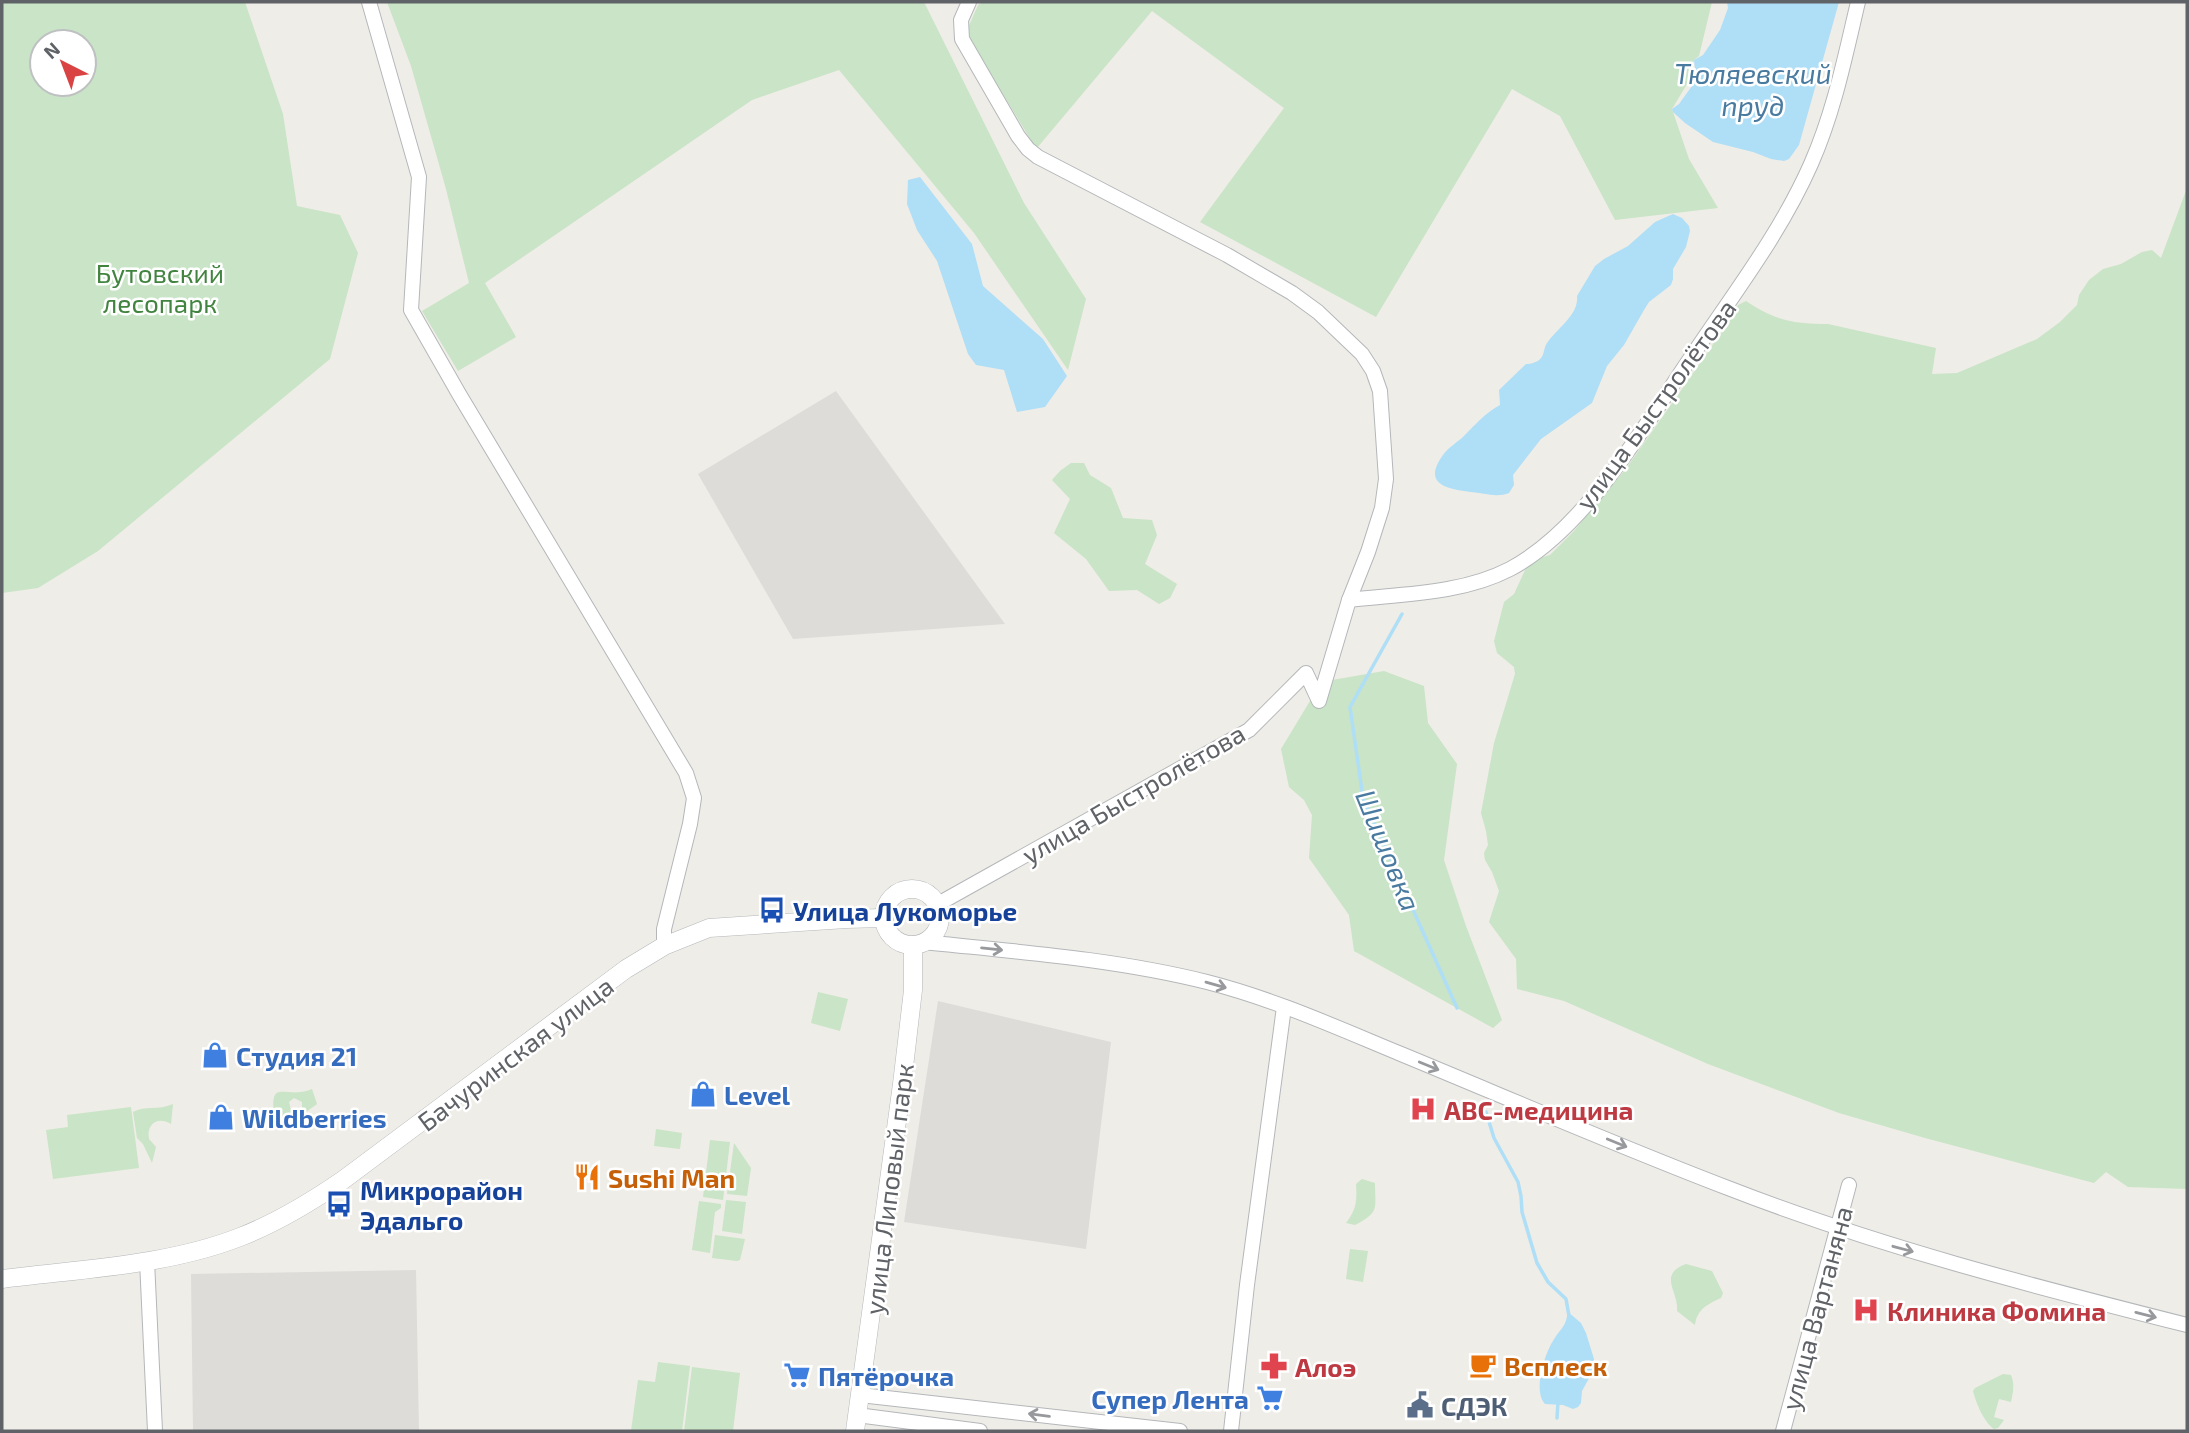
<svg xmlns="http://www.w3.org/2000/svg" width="2189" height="1433" font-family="'Exo 2',sans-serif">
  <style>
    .industrial { fill: #dedcd9 }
    .green { fill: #c9e4c6; fill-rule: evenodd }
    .water { fill: #afdef7 }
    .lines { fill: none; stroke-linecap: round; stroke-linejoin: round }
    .stream { stroke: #afdef7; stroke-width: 3.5 }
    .minor-casing { stroke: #b4b7ba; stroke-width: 16 }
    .tertiary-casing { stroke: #b4b7ba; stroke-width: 19 }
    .minor { stroke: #fff; stroke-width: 14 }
    .tertiary { stroke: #fff; stroke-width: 18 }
    .oneway { stroke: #97999c }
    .labels { text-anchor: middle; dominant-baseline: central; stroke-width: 5; stroke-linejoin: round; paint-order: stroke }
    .park-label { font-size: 26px; fill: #41843f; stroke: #fff }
    .street-label { font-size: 26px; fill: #5f6266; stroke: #fff }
    .transit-label { font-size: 26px; font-weight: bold; fill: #164399; stroke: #fff; text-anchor: start }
    .shop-label { font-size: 26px; font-weight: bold; fill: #366cbe; stroke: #fff; text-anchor: start }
    .health-label { font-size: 26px; font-weight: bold; fill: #be3a42; stroke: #fff; text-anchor: start }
    .food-label { font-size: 26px; font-weight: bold; fill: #c56008; stroke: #fff; text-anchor: start }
    .service-label { font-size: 26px; font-weight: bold; fill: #4e5e75; stroke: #fff; text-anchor: start }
    .water-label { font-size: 28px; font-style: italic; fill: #497aa0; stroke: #fff }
  </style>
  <rect width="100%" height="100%" fill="#efede7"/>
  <g class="industrial">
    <path d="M836,391L1005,624L793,639L698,474Z"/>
    <path d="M938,1001L1111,1042L1086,1249L904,1222Z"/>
    <path d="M416,1270L419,1431H193L191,1274Z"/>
  </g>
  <g class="green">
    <path d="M2,2H245L283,114L297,206L340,215L358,253L330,359L98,551L38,588L2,593ZM42,42H84V84H42Z"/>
    <path d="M387,2H924L1024,203L1086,299L1068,370L974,233L839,70L752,100L485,283L516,337L458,371L422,311L469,283L446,189L411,66Z"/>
    <path d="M983,2H1712L1699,56L1694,60L1690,79L1672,109L1689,159L1718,208L1615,220L1560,116L1512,89L1376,317L1200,222L1284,108L1152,11L1037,148L1032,142L971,42L968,28L978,5Z"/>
    <path d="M2187,188V1189L2128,1187L2106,1172L2094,1183L1925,1138L1839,1113L1708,1064L1564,1001L1517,989L1516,959L1489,922L1499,891L1492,872L1485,860L1484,853L1488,845L1486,831L1481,813L1494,743L1515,674L1514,667L1497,653L1494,641L1504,602L1514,594L1526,568L1536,559L1550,555L1573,532L1625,470L1708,352L1738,305L1746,301C1774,320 1793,324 1828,324L1936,348L1932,374L1957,373L2037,339L2060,322L2077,305L2079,295L2089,280L2103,269L2121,264L2142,252L2152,250L2161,258Z"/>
    <path d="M1071,463H1084L1090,475L1111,488L1123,518L1152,520L1157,535L1145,564L1177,584L1170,598L1159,604L1137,590L1109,591L1086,559L1054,533L1070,499L1052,480L1060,471Z"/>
    <path d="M1384,671L1424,686L1428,723L1457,764L1444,860L1466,926L1502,1020L1493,1028L1354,951L1349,915L1309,858L1312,815L1304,800L1289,787L1281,749L1313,696L1332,680Z"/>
    <path d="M818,992L848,999L840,1031L811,1023Z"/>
    <path d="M312,1089L317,1104L306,1112L302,1108V1102L294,1098L289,1102L291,1110L299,1111L304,1115L299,1125L290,1130L275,1124C268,1073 283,1101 312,1089Z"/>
    <path d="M173,1104L171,1124C158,1116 146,1124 149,1139L156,1147L152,1163L143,1144L137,1138L133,1112C145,1105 158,1111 173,1104Z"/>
    <path d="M131,1107L139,1168L53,1179L46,1130L68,1127L67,1115Z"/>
    <path d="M656,1129L682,1133L680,1149L654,1146Z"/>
    <path d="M710,1140L730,1142L723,1200L703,1197Z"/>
    <path d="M734,1143L751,1168L747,1196L727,1194Z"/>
    <path d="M1362,1179L1375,1183C1375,1209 1380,1212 1355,1225L1346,1223C1357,1209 1357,1200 1356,1184Z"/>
    <path d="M726,1200L746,1202L742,1234L722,1231Z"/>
    <path d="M699,1201L721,1204V1208L715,1212L710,1253L692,1250Z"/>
    <path d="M715,1235L745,1239L740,1260L737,1261L712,1258Z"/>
    <path d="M1350,1249L1368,1251L1363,1282L1346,1279Z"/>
    <path d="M1686,1264L1712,1271L1723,1293L1721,1298C1708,1304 1697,1309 1695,1325L1677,1311C1679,1291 1657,1275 1686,1264Z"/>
    <path d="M658,1362L690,1366L682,1431H631L638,1380L655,1382Z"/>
    <path d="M692,1367L740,1373L733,1431H684Z"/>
    <path d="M2003,1374L2011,1375C2015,1384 2013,1393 2011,1402L1999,1399L1994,1417L2004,1420L1998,1428L1994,1429C1984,1422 1976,1403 1973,1391L1975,1388Z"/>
  </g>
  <g class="water">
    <path d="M1727,2H1839L1799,145L1789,159L1784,161L1771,159L1753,152L1713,142L1685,123L1673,112L1672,109L1679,104L1692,86L1690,79L1695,69L1694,60L1703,55L1720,30L1728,8Z"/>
    <path d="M920,177L972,244L983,286L1043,339L1067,376L1045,407L1017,412L1004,370L976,365L968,354L937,261L917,230L907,204L908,180Z"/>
    <path d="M1673,214L1682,218L1689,226L1690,231L1686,247L1673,269V279L1671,285L1649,302L1644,310L1624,345L1607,366L1592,403L1541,439L1513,475L1514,485L1509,493C1497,498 1483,493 1471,492C1446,489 1422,484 1443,455C1448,448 1456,443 1463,437C1474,426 1486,412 1500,405L1499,390L1526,364C1531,364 1538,362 1541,358C1544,355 1544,347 1547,343C1557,328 1579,315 1577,296L1595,266L1604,259L1628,246L1655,222Z"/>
    <path d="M1568,1312L1581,1323L1586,1333L1594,1359L1593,1371L1582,1391L1581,1403L1578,1407L1573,1409L1563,1405L1545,1404C1533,1391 1544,1355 1553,1341C1561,1327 1565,1329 1568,1312Z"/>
  </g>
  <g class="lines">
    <g class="stream">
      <path d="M1402,614L1350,707L1363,798L1457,1008"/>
      <path d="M1486,1112L1494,1138L1518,1182L1521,1196L1522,1212L1537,1263L1548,1282L1566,1299L1569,1316"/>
      <path d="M1557,1418L1558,1402"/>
    </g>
    <g class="minor-casing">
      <g id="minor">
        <path d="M369,2L419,177L411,310L459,394L686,773L694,798L690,824L664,929V946"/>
        <path d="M969,2L961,20L962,39L1018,136L1028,149L1038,157L1227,255L1292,293L1318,312L1362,354L1373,371L1380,391L1386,479L1382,508L1368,552L1349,600"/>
        <path d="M938,904L1249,730L1306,673L1319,701L1349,600C1402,594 1462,594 1510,569C1587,528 1645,424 1694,353C1735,292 1781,232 1811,164C1834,112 1845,57 1858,2"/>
        <path d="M924,942C1019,952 1115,959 1207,982C1274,999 1338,1028 1401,1054C1510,1099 1618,1146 1728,1188C1877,1246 2032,1286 2187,1325"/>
        <path d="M147,1261L155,1431"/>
        <path d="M860,1395L1180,1431"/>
        <path d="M857,1415L980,1431"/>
        <path d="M1231,1431L1247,1285L1284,1007"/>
        <path d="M1783,1431L1849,1185"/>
      </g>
    </g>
    <g class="tertiary-casing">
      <g id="tertiary">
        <circle cx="912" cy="917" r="28"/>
        <path d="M2,1279C79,1269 166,1266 240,1237C276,1223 311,1202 343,1180L626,969L664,946L709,928L846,919L883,918"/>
        <path d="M855,1431L902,1084L913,990V945"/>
      </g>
    </g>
    <use href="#minor" class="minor"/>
    <use href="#tertiary" class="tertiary"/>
  </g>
  <defs><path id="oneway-shaft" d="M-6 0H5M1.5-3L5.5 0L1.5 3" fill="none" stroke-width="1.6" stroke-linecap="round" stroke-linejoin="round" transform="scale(1.75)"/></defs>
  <g class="oneway">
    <use href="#oneway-shaft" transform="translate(992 949) rotate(6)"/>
    <use href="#oneway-shaft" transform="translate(1216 985) rotate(16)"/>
    <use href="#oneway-shaft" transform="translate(1429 1066) rotate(22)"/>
    <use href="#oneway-shaft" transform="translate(1617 1143) rotate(22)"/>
    <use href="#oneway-shaft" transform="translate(1903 1249) rotate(15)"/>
    <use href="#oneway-shaft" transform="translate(2146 1315) rotate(14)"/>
    <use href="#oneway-shaft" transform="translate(1039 1415) rotate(-173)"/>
  </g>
  <defs>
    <g id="bus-bare" transform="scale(2.1)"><path d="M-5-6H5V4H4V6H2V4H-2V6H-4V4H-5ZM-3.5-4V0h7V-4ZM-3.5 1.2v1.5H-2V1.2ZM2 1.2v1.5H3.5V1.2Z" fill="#1a4fb4" stroke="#fff" stroke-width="2.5" paint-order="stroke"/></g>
    <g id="shop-bare" transform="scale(2.1)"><path d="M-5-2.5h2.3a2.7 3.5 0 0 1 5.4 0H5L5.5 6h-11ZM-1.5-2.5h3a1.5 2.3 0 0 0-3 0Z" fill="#3f7fe0" stroke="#fff" stroke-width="2.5" paint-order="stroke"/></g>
    <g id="hospital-bare" transform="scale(2.1)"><path d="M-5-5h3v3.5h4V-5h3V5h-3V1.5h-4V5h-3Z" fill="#e0444e" stroke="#fff" stroke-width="2.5" paint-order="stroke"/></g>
    <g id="restaurant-bare" transform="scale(2.1)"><path d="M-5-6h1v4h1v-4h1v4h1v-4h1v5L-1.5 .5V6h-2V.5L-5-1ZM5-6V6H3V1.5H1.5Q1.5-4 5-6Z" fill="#e8710a" stroke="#fff" stroke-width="2.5" paint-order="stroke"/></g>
    <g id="cafe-bare" transform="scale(2.1)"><path d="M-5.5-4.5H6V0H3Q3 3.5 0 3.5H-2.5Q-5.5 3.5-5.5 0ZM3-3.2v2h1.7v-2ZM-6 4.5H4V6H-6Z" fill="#e8710a" stroke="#fff" stroke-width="2.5" paint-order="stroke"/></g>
    <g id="pharmacy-bare" transform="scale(2.1)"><path d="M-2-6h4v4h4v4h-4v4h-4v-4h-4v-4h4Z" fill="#e0444e" stroke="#fff" stroke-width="2.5" paint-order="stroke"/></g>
    <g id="supermarket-bare" transform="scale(2.1)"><path d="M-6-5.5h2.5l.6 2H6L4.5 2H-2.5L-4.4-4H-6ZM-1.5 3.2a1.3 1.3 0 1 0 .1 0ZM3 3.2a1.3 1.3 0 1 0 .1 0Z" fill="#3f7fe0" stroke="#fff" stroke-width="2.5" paint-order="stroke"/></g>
    <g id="civic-bare" transform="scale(2.1)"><path d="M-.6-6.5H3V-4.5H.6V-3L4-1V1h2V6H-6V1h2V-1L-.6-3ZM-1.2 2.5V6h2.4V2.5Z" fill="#5c6f8a" stroke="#fff" stroke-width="2.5" paint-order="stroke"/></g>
  </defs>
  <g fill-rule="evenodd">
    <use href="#bus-bare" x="772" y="910"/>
    <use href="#shop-bare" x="215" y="1055"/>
    <use href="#shop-bare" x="703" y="1094"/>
    <use href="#hospital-bare" x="1423" y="1109"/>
    <use href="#shop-bare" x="221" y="1117"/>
    <use href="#restaurant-bare" x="587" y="1177"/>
    <use href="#bus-bare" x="339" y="1204"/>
    <use href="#hospital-bare" x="1866" y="1310"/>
    <use href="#cafe-bare" x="1483" y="1365"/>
    <use href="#pharmacy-bare" x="1274" y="1366"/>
    <use href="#supermarket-bare" x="797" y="1375"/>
    <use href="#supermarket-bare" x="1270" y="1398"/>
    <use href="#civic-bare" x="1420" y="1405"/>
  </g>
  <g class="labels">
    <g class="park-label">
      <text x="160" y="272">Бутовский<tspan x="160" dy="30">лесопарк</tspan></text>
    </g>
    <g class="street-label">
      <text transform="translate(1655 404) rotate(-54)">улица Быстролётова</text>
      <text transform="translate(1133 793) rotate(-30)">улица Быстролётова</text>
      <text transform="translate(515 1053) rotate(-37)">Бачуринская улица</text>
      <text transform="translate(888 1189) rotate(-83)">улица Липовый парк</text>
      <text transform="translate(1816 1308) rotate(-75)">улица Вартаняна</text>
    </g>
    <g class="transit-label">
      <text x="793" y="910">Улица Лукоморье</text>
      <text x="360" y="1189">Микрорайон<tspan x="360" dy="30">Эдальго</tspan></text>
    </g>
    <g class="shop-label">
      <text x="236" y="1055">Студия 21</text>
      <text x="724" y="1094">Level</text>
      <text x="242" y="1117">Wildberries</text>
      <text x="818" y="1375">Пятёрочка</text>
      <text x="1249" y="1398" text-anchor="end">Супер Лента</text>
    </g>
    <g class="health-label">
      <text x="1444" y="1109">ABC-медицина</text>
      <text x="1887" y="1310">Клиника Фомина</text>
      <text x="1295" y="1366">Алоэ</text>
    </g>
    <g class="food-label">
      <text x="608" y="1177">Sushi Man</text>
      <text x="1504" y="1365">Всплеск</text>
    </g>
    <g class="service-label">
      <text x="1441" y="1405">СДЭК</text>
    </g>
    <g class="water-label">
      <text x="1753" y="73">Тюляевский<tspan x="1753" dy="32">пруд</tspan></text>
      <text transform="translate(1389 850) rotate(68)">Шишовка</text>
    </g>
  </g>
  <rect width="2189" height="1433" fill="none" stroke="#5f6266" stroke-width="7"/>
  <g transform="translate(63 63) rotate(318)"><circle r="33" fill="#ffffff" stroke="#bfc0c2" stroke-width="2"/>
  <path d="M0-5L12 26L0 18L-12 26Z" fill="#d94344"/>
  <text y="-10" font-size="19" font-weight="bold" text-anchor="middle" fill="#5f6266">N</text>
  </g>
</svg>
